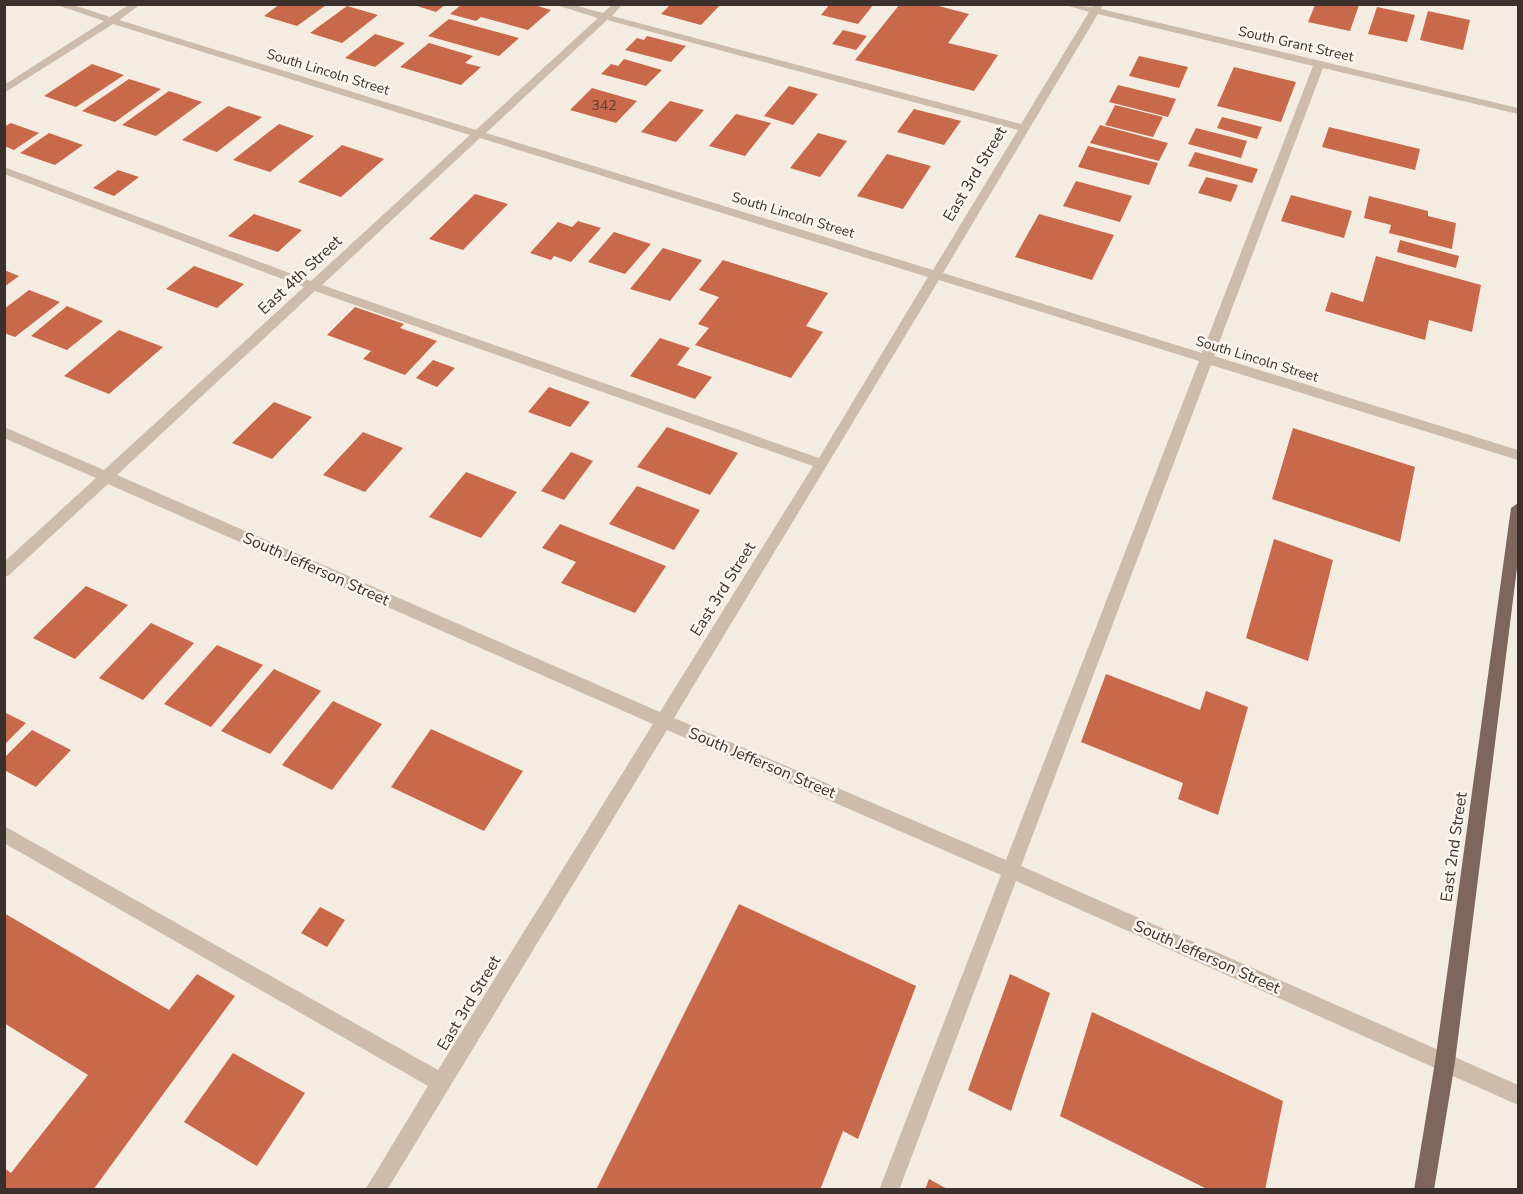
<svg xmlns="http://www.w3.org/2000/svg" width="1523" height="1194" font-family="'Nunito Sans',sans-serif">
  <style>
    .building { fill: #c8694b }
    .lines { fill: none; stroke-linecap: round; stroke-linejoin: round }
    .minor { fill: #cdbbac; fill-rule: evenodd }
    .major { fill: #7d675c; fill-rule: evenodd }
    .labels { text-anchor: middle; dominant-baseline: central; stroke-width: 5; stroke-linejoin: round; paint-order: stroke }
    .far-street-label { font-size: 14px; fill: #3b302b; stroke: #fbf5ee }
    .number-label { font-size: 14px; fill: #5e3e33 }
    .street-label { font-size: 16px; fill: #3b302b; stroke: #fbf5ee }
  </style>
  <rect width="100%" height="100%" fill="#f4ebe1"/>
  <g class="building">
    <path d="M280,4H323L326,5L297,26L264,16Z"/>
    <path d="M411,4H446L436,12Z"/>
    <path d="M462,4H531L551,10L528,30L481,17L476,21L450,14Z"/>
    <path d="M671,4H721L701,25L661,14Z"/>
    <path d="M830,4H874L858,24L821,15Z"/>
    <path d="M900,4H931L969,14L948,43L998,55L974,91L855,60Z"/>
    <path d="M1315,5H1359L1350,31L1308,22Z"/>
    <path d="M347,6L378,15L342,43L310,33Z"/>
    <path d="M1377,7L1415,15L1407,42L1368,34Z"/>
    <path d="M1428,11L1470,20L1463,50L1420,40Z"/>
    <path d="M449,19L519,38L499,56L428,36Z"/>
    <path d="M843,30L867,36L856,50L832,44Z"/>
    <path d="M375,34L405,43L375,67L345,58Z"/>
    <path d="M647,36L686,46L671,62L625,50L637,38L644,40Z"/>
    <path d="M429,43L473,56L465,63L481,67L461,85L400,67Z"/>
    <path d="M1139,56L1188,67L1179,88L1129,76Z"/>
    <path d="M624,59L662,70L646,86L601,74L611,64L618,66Z"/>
    <path d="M92,64L124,75L76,107L44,96Z"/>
    <path d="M1234,67L1296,82L1281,122L1217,106Z"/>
    <path d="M129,79L161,89L115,122L82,111Z"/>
    <path d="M1118,85L1176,99L1168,117L1109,102Z"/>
    <path d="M789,86L818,94L793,125L764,116Z"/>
    <path d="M592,88L637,101L616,123L570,110Z"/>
    <path d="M169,91L202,102L156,136L122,125Z"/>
    <path d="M670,101L704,110L676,142L641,132Z"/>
    <path d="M1115,105L1163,117L1153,137L1105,125Z"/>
    <path d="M228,106L262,117L217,152L182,140Z"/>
    <path d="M914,109L961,121L944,145L897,132Z"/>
    <path d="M736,114L771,123L745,156L709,146Z"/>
    <path d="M1222,117L1262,127L1257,139L1217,128Z"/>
    <path d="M11,123L39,133L14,150L4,146V127Z"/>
    <path d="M279,124L314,136L270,172L233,160Z"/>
    <path d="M1100,125L1168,143L1159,161L1090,143Z"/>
    <path d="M1329,127L1420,149L1415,170L1322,147Z"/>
    <path d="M1196,128L1247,141L1241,158L1188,144Z"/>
    <path d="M49,133L83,145L55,165L20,153Z"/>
    <path d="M818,133L847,141L820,177L790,168Z"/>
    <path d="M342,145L384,159L341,197L298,182Z"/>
    <path d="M1088,146L1158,163L1149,185L1078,167Z"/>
    <path d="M1195,152L1258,169L1252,183L1188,166Z"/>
    <path d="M887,154L931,166L903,209L857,196Z"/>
    <path d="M118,170L139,177L114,196L93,188Z"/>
    <path d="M1206,177L1238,185L1231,202L1198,193Z"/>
    <path d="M1076,181L1132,196L1120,222L1063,206Z"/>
    <path d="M475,194L508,204L463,250L429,239Z"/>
    <path d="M1291,195L1352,211L1344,238L1281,221Z"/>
    <path d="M1369,196L1428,211V216L1456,223L1452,249L1389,233L1391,225L1364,218Z"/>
    <path d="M254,214L302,230L278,252L228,236Z"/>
    <path d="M1039,214L1114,235L1092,280L1015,257Z"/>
    <path d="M578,221L601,228L571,262L554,256L551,260L530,253L558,222L572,227Z"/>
    <path d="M614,232L651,244L625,274L588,262Z"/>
    <path d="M1400,240L1459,256L1456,268L1397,252Z"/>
    <path d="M663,248L702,260L670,301L630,289Z"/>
    <path d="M1376,256L1481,285L1472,332L1429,320L1425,340L1325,311L1331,292L1363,302Z"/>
    <path d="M723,260L828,293L806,326L823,332L791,378L695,345L709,328L698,324L719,297L699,290Z"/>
    <path d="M194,266L244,284L217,308L166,289Z"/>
    <path d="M4,270L19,276L4,287Z"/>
    <path d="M29,290L60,302L15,337L4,333V309Z"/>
    <path d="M67,306L103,321L67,350L31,336Z"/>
    <path d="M355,307L404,324L400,328L437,341L405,375L363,359L371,351L327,335Z"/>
    <path d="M119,330L163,347L109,394L64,376Z"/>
    <path d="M660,338L690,348L677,365L712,377L695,399L630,376Z"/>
    <path d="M433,360L455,368L437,387L416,378Z"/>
    <path d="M549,387L590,402L570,427L528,412Z"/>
    <path d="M274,402L312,417L272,459L232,443Z"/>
    <path d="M667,427L738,453L710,495L637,467Z"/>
    <path d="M1293,428L1415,467L1400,542L1272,499Z"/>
    <path d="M363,432L403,448L365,492L323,475Z"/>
    <path d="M571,452L593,461L564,500L541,491Z"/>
    <path d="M466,472L517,492L481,538L429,517Z"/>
    <path d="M637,486L700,510L674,550L609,524Z"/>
    <path d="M560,524L666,566L635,613L561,583L576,562L542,548Z"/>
    <path d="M1274,539L1333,560L1308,661L1246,638Z"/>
    <path d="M86,586L128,605L75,659L33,638Z"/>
    <path d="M151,623L194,643L143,700L99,678Z"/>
    <path d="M217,645L263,665L211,727L164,704Z"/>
    <path d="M274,669L321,691L270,754L221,731Z"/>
    <path d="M1106,674L1200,710L1206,691L1248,707L1218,815L1178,799L1183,783L1081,742Z"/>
    <path d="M333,701L382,724L332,790L282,765Z"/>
    <path d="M4,712L26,723L4,745Z"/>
    <path d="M431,729L523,771L484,831L391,787Z"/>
    <path d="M32,730L71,750L36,787L4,770V758Z"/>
    <path d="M739,904L916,986L858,1139L843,1131L820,1190H596Z"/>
    <path d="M320,907L345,920L327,947L301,933Z"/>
    <path d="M4,913L169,1010L197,974L235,996L93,1190H4V1168L11,1173L88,1075L4,1023Z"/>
    <path d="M1010,974L1050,993L1011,1111L968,1090Z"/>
    <path d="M1092,1012L1283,1101L1265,1190H1209L1060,1116Z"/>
    <path d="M233,1053L305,1093L257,1166L184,1122Z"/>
    <path d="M929,1179L949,1190H925Z"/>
  </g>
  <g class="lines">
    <path class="minor" d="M54,4H70L110,17L130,4H141L119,20L476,130L598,18L553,4H570L603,13L613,4H623L612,16L1021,124L1089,12L1062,4L1092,7L1094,4H1103L1101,9L1518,108V114L1323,68L1214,356L1518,450V460L1211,365L1021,866L1518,1085V1105L1016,881L899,1190H879L1001,875L667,730L387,1190H365L428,1086L4,843V826L438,1070L653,724L108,484L9,575L4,577V562L96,478L4,438V427L104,470L304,287L4,174V167L311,281L470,135L113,24L4,93V85L104,21ZM1098,14L1313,66L1202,353L943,273ZM607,20L1018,130L933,270L486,133ZM480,138L928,277L819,458L322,285ZM939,280L1199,361L1006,860L674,718ZM315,291L813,466L660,712L117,475Z"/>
    <path class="major" d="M1518,503V560L1455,1062L1434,1190H1414L1435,1062L1511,508Z"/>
  </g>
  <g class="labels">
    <g class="far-street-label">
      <text transform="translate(1296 44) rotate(13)">South Grant Street</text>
      <text transform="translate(328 72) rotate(17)">South Lincoln Street</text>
      <text transform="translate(793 215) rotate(17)">South Lincoln Street</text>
      <text transform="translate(1257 359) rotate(17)">South Lincoln Street</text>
    </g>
    <g class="number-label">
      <text x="604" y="105">342</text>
    </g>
    <g class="street-label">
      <text transform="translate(975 174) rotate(-59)">East 3rd Street</text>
      <text transform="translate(300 275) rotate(-43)">East 4th Street</text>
      <text transform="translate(316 569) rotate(24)">South Jefferson Street</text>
      <text transform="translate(723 589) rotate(-58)">East 3rd Street</text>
      <text transform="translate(762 763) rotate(23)">South Jefferson Street</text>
      <text transform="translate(1454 847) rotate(-82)">East 2nd Street</text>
      <text transform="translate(1207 957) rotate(24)">South Jefferson Street</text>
      <text transform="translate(469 1003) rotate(-59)">East 3rd Street</text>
    </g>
  </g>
  <rect width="1523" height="1194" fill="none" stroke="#3b302b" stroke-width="12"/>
</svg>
